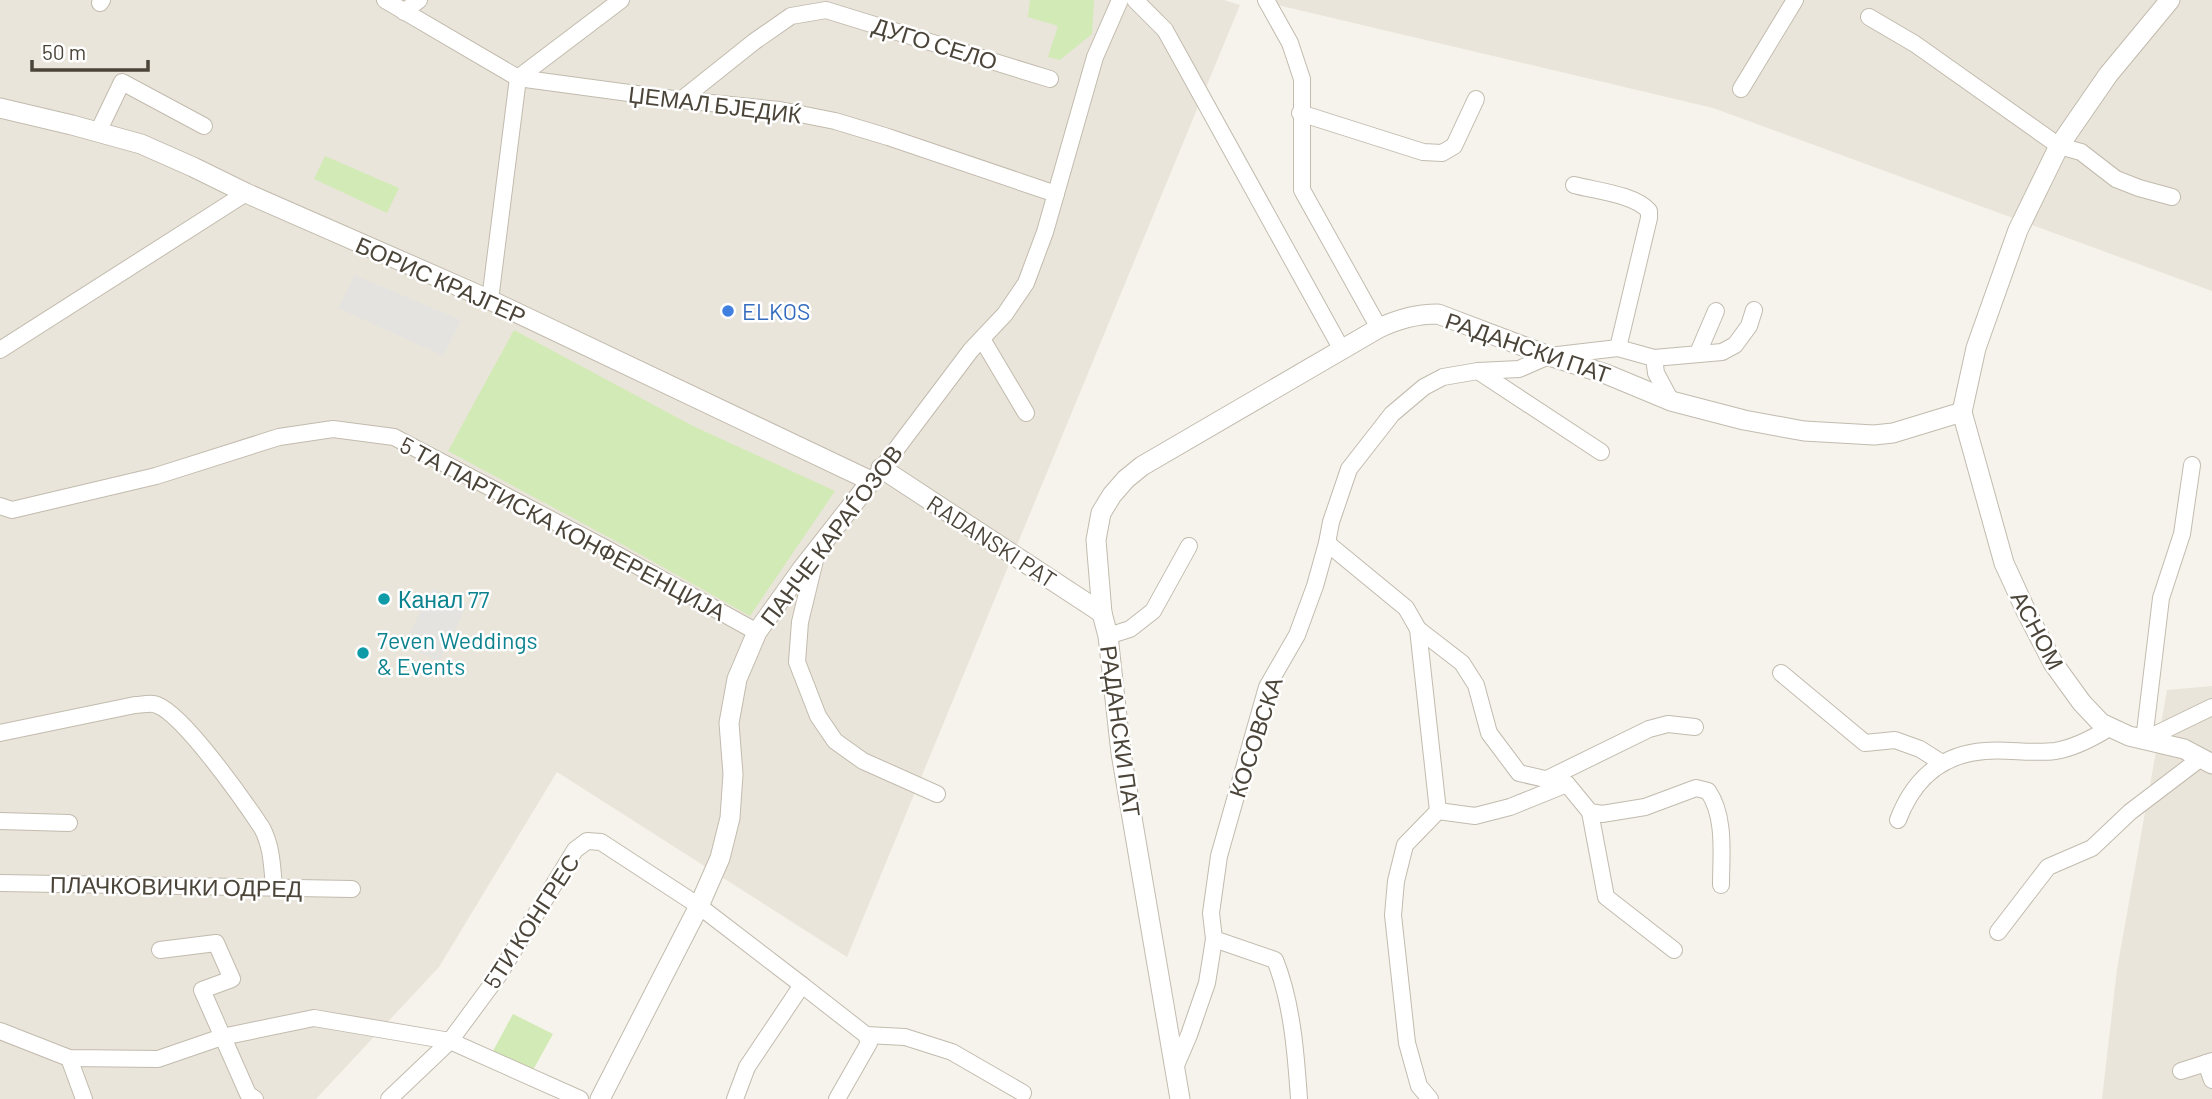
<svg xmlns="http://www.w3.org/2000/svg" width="2212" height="1099" font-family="Barlow,sans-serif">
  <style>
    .residential { fill: #eae5da }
    .green { fill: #d2eab5 }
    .parking { fill: #e5e3e0 }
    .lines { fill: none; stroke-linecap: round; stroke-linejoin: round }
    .minor-casing { stroke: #c2bbae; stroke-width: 18 }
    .tertiary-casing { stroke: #c2bbae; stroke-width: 21 }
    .minor { stroke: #fff; stroke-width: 16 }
    .tertiary { stroke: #fff; stroke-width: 19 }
    .shop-dot { fill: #3f7fe0; stroke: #fff; stroke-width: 2.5 }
    .culture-dot { fill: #0f9aa8; stroke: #fff; stroke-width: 2.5 }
    .labels { text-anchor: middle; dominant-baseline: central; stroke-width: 5; stroke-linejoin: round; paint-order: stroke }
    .street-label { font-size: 23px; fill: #4b4439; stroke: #fff }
    .shop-label { font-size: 23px; fill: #366cbe; stroke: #fff; text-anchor: start }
    .culture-label { font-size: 23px; fill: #0d838f; stroke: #fff; text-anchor: start }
  </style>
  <rect width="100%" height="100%" fill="#f6f3ec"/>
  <g class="residential">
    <path d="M0,0H1224L1240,5L847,957L557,772L439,967L316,1099H0Z"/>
    <path d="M1256,0H2212V291L1713,108Z"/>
    <path d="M2212,686V1099H2102L2117,969L2167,690Z"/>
  </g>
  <g class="green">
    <path d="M1030,0H1094L1092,34L1060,60L1048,57L1058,26L1028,17Z"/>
    <path d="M325,156L399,188L387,213L314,179Z"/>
    <path d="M514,330L693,426L835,491L750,616L627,547L448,451Z"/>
    <path d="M513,1014L553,1034L533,1070L493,1051Z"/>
  </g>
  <g class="parking">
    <path d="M355,275L461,320L443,356L338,308Z"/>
    <path d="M432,588L467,605L439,662L404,645Z"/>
  </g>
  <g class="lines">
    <g class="minor-casing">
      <g id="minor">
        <path d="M385,0L518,78L681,100L780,110L835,121L888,137L1056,194"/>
        <path d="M1135,0L1165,30L1342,350"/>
        <path d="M1266,0L1290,43L1302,79V190L1379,328"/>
        <path d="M100,3L102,0"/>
        <path d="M404,12L419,0"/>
        <path d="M1869,17L1915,44L2059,146L2081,152L2116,179L2139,188L2172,197"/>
        <path d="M1741,89L1795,0"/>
        <path d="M681,100L755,41L791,16L826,10L1050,79"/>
        <path d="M1300,113L1423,152L1442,153L1454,146L1476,99"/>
        <path d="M98,132L122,82L204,126"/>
        <path d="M1574,185C1596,191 1634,194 1649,211V218L1618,348"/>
        <path d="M490,300L518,78L621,0"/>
        <path d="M982,339L1026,413"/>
        <path d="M0,350L246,193"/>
        <path d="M1698,353L1716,311"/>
        <path d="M1654,358L1656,373L1671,401"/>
        <path d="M1478,371L1601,452"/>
        <path d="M876,476L971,350L1005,314L1026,283L1045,232L1095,57L1120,0"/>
        <path d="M0,506L12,510L156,476L279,437L333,429L394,437L605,548L757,632"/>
        <path d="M1327,543L1406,608L1418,629L1438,811"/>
        <path d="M817,552L800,622L797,662L818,716L835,741L863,761L937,794"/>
        <path d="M1418,629L1462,663L1476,685L1489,733L1519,773L1567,784L1590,812L1602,814L1645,807L1696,788L1708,791C1726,817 1721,856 1721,885"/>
        <path d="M1108,636L1130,629L1153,611L1189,546"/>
        <path d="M1781,673L1865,743L1895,740L1920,749L1942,763"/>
        <path d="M0,733L135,705C142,705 151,702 157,705C184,715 244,801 262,828C272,847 272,866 274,887"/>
        <path d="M2144,740L2161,598L2182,534L2192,465"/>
        <path d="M2144,740L2212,707"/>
        <path d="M1547,779L1649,729L1668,724L1695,727"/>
        <path d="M1590,812L1606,897L1674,950"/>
        <path d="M1898,820C1913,780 1941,754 1985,751C2008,749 2032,754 2055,751C2074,748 2093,738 2109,728"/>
        <path d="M0,821L69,823"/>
        <path d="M0,883L352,889"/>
        <path d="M1998,932L2048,867L2092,848L2130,812L2201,758"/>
        <path d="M1214,939L1275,960C1292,1002 1296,1054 1299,1099"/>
        <path d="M160,950L216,943L232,979L202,990L248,1094L255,1099"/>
        <path d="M802,985L866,1035L869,1043L837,1099"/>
        <path d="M0,1031L69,1058L158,1059L222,1037L314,1018L450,1041L580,1099"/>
        <path d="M866,1035L905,1037L952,1052L1023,1093"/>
        <path d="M69,1058L84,1099"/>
        <path d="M2206,1063L2212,1080"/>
        <path d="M1174,1070L1189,1035L1207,983L1214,939L1211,913L1219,856L1267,687L1297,635L1315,586L1327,543L1331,522L1349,469L1392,414L1424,387L1443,377L1478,371L1519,369L1549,356L1618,348L1654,358L1722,352L1735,345L1749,326L1754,310"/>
        <path d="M2181,1071L2212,1061"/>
        <path d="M389,1099L450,1041L498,976L575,850L587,841L601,842L699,906L802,985L747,1067L735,1099"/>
        <path d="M1430,1099L1419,1086L1407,1043L1393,915L1396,881L1405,845L1438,811L1475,816L1510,807L1567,784"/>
      </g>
    </g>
    <g class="tertiary-casing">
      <g id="tertiary">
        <path d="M2170,0L2108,75L2059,146L2018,230L1976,348L1962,412L2004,563L2026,611L2053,663L2082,703L2101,723L2129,736L2184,749L2212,764"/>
        <path d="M0,108L72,125L141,144L193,167L246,193L490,300L871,481L802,569L757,632L737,679L729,723L733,774L730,818L720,858L699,906L600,1099"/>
        <path d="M881,468L1102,613"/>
        <path d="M1180,1099L1121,753L1108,636L1102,613L1096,540L1101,513L1112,495L1126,479L1142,466L1379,328C1399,319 1416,314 1438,314L1549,356L1606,374L1671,401L1744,420L1804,431L1874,435L1893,433L1962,412"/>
      </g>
    </g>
    <use href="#minor" class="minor"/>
    <use href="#tertiary" class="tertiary"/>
  </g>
  <circle class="shop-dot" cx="728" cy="311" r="7"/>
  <g class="culture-dot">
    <circle cx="384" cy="599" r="7"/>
    <circle cx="363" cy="653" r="7"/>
  </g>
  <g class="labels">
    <g class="street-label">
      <text transform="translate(935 43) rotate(17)">ДУГО СЕЛО</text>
      <text transform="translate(715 104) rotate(7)">ЏЕМАЛ БЈЕДИЌ</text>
      <text transform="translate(441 280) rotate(24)">БОРИС КРАЈГЕР</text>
      <text transform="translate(1528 347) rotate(19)">РАДАНСКИ ПАТ</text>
      <text transform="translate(563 528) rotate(28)">5 ТА ПАРТИСКА КОНФЕРЕНЦИЈА</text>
      <text transform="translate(831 535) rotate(-53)">ПАНЧЕ КАРАЃОЗОВ</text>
      <text transform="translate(992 541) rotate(33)">RADANSKI PAT</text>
      <text transform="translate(2038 630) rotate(62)">АСНОМ</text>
      <text transform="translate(1121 731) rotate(82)">РАДАНСКИ ПАТ</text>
      <text transform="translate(1255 737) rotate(-72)">КОСОВСКА</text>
      <text transform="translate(176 886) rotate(1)">ПЛАЧКОВИЧКИ ОДРЕД</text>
      <text transform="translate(531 921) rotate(-57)">5ТИ КОНГРЕС</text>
    </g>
    <g class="shop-label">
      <text x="742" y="311">ELKOS</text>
    </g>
    <g class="culture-label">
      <text x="398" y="599">Канал 77</text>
      <text x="377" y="640">7even Weddings<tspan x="377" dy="26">&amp; Events</tspan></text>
    </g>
  </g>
  <path d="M32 60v10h116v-10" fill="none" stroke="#4b4439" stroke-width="3.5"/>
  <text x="42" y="60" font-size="21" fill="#4b4439" stroke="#ffffff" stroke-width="5" paint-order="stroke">50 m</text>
</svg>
